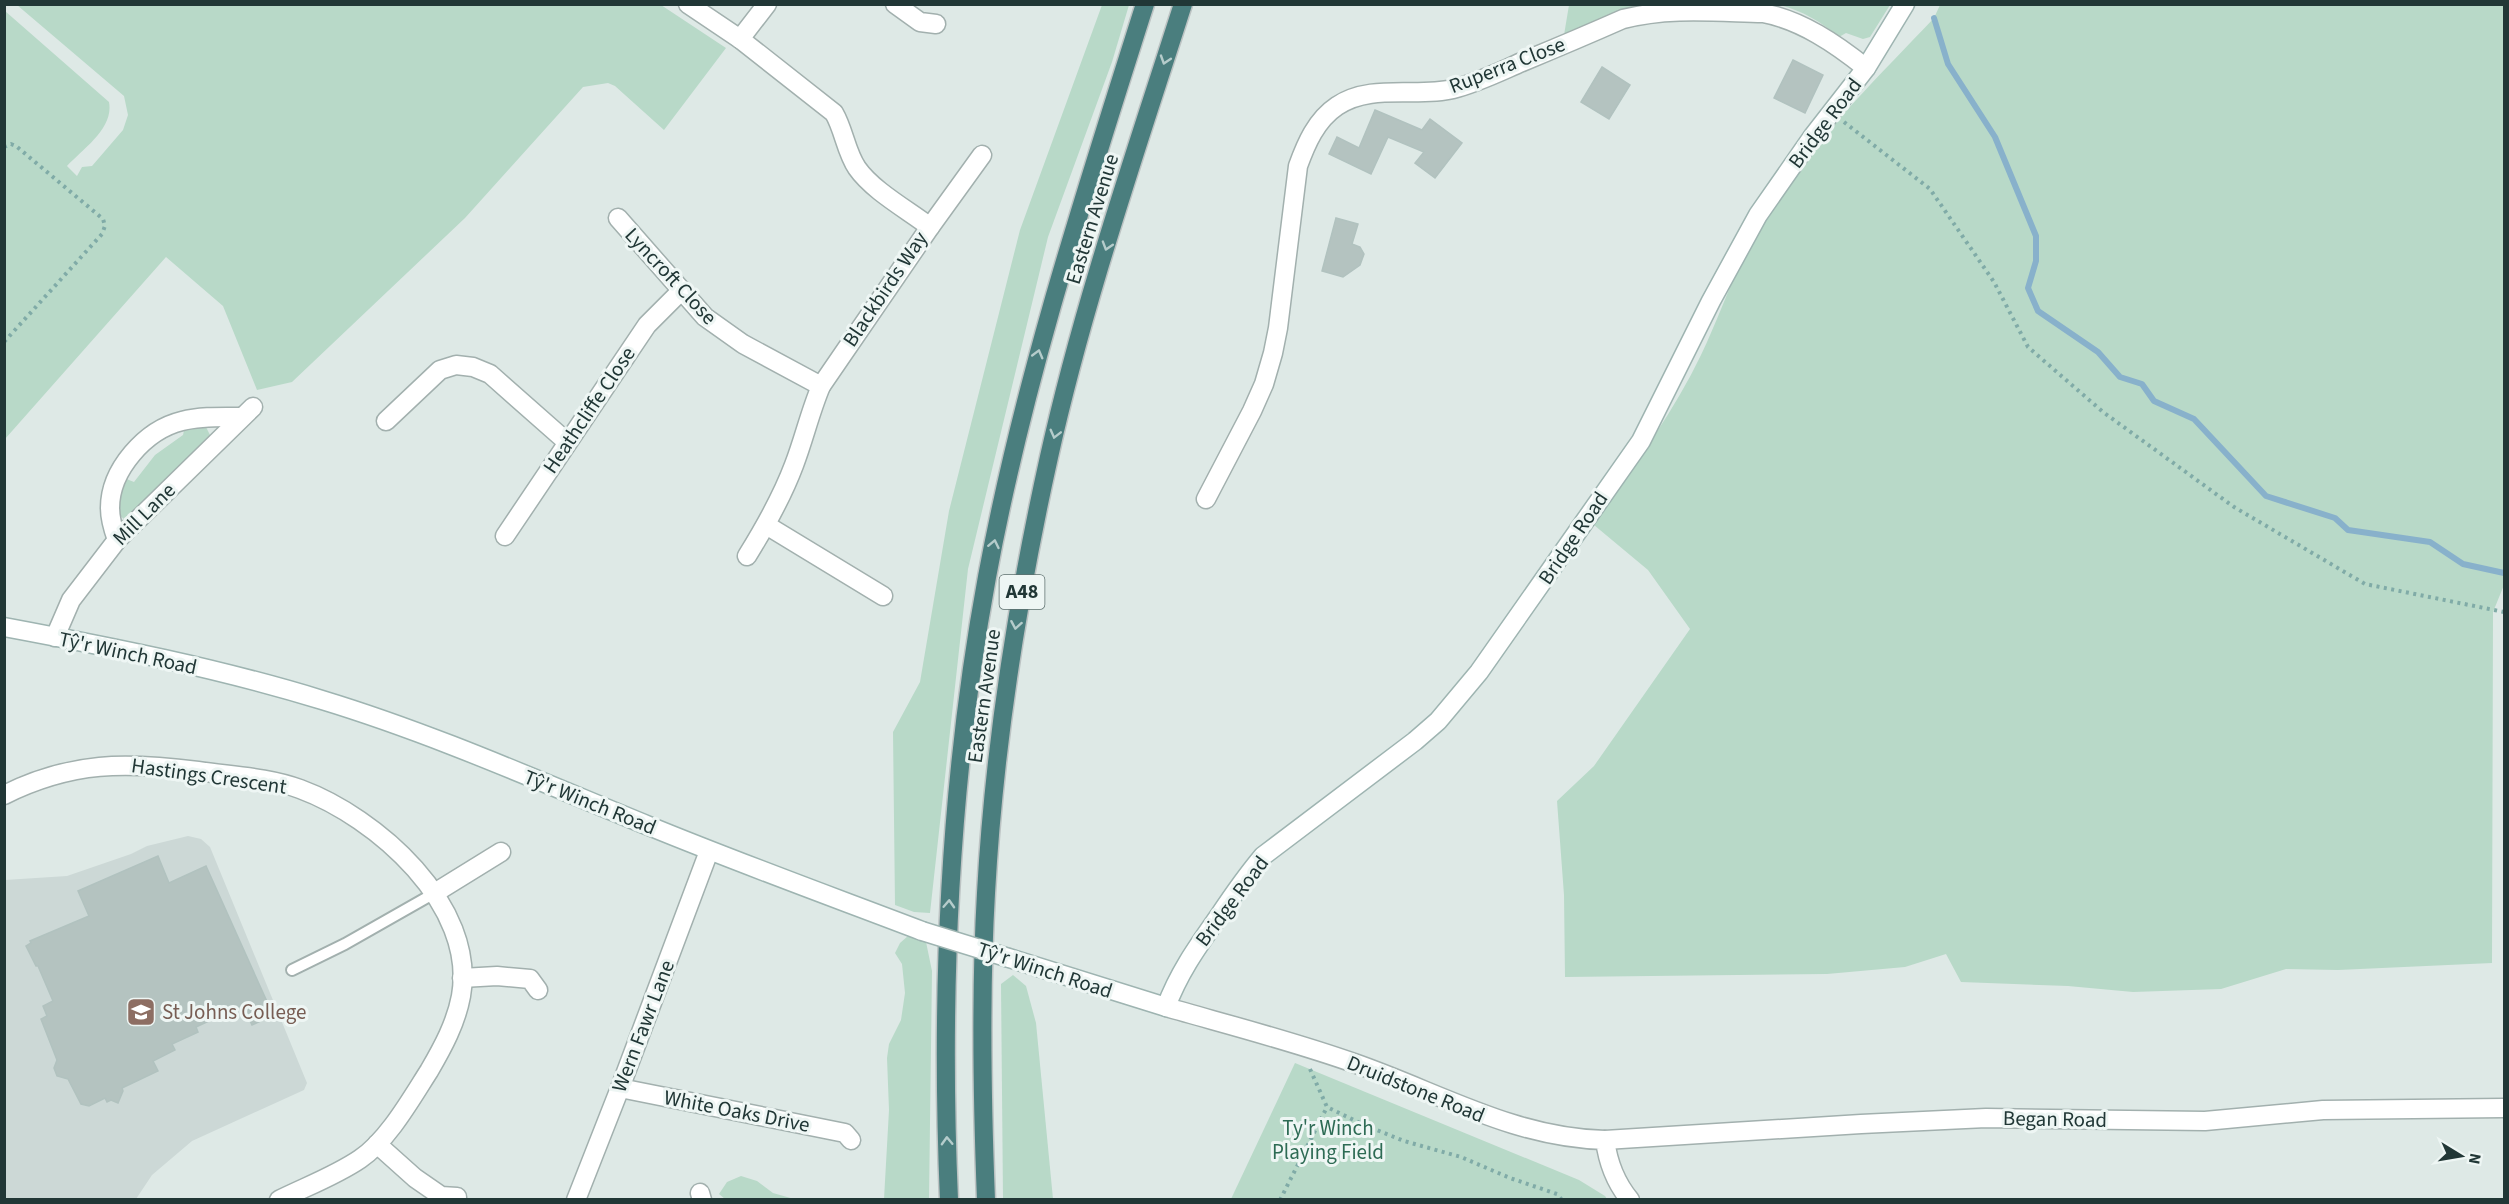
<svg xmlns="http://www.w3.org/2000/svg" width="2509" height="1204" font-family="'Source Sans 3',sans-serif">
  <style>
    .built { fill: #ccd8d6 }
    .green { fill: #b8d9c8 }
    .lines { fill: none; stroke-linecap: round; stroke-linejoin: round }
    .stream { stroke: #88b1cb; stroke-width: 6 }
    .building { fill: #b4c3c0; stroke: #b1c2bf; stroke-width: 1.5 }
    .service-casing { stroke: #a2b0ae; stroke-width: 14 }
    .minor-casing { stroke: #a2b0ae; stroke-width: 21 }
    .tertiary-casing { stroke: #a2b0ae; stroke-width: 21 }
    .secondary-casing { stroke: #9eb4b1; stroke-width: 21 }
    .trunk-casing { stroke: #bcc3c3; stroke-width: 21 }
    .path { stroke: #80aba7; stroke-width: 4; stroke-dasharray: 3 4.5; stroke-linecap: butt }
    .service { stroke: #fff; stroke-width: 10 }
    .minor { stroke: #fff; stroke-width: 18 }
    .tertiary { stroke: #fff; stroke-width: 18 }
    .secondary { stroke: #fff; stroke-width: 18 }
    .trunk { stroke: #4a7e7e; stroke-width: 18 }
    .secondary-bridge-casing { stroke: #9eb4b1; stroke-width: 21; stroke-linecap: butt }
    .secondary-bridge { stroke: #fff; stroke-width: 18 }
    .oneway { stroke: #b5cccb }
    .labels { text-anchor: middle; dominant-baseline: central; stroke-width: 6; stroke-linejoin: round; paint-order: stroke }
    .shield { fill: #eef6f4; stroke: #5e706f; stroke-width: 1.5 }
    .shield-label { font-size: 20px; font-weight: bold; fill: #213736 }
    .street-label { font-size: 21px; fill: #213736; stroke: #eef6f4 }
    .education-label { font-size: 21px; fill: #785e54; stroke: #eef6f4; text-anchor: start }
    .park-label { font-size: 21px; fill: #2d6b54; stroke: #eef6f4 }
  </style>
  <rect width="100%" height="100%" fill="#dee9e6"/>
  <path class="built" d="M188,836L201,839L210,847L307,1083L304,1090L192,1141L152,1175L136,1199L5,1200V880L67,876L131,854L147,846Z"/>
  <g class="green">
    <path d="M17,5H661L726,48L664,130L615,86L608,83L583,87L465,218L292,382L257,390L223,306L166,257L5,439V11L109,102C114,128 84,148 67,166L77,176L82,167L92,166L123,130L128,115L124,96Z"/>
    <path d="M1102,5H1129L1112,62L1048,237L968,569L930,913L914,912L895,905L893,732L920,682L949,511L1020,230Z"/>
    <path d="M1569,5H1643L1614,14L1564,35Z"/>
    <path d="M1780,5L1890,4V5L1870,37L1863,39L1846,33L1839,37C1821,22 1803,11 1780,5Z"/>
    <path d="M1940,5H2504V585L2493,612L2492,963L2338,970L2286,969L2221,989L2133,992L2068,986L1961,982L1946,954L1905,967L1827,974L1565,977L1564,895L1557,801L1594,766L1690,629L1648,570L1594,525C1630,470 1673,414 1701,355C1725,305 1741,250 1773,203C1819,135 1878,77 1934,18Z"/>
    <path d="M205,425L211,437L129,519H124L118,514L116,495L124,478L134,482L155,455L183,435L185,426Z"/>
    <path d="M908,936L926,942L932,971L929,1199H884L889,1110L887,1058L889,1044L901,1020L905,993L902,964L895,953L900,943Z"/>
    <path d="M1013,975L1026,986L1036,1023L1053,1199H1003L1001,984Z"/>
    <path d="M1295,1063L1579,1180L1605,1196L1607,1199H1231Z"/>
    <path d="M741,1176L757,1181L773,1193L794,1199H725L719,1194L727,1182Z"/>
  </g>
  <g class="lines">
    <path class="stream" d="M1934,18L1948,64L1995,137L2036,236V261L2028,288L2038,311L2098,352L2120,377L2142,384L2154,401L2194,419L2266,496L2335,518L2348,530L2430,542L2463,564L2504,573"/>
  </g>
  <g class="building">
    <path d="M1793,60L1823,75L1805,113L1774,98Z"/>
    <path d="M1602,67L1630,85L1609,119L1581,102Z"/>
    <path d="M1375,110L1422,130L1430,119L1462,143L1435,178L1415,163L1424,152L1388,137L1371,174L1329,154L1337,137L1359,148Z"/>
    <path d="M1336,218L1358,224L1352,244L1360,247L1364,254L1360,265L1343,277L1322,271Z"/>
    <path d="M158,856L169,883L206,866L273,1015L252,1025L243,1005L196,1027L198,1032L172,1044L175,1050L153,1061L158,1071L122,1088L123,1091L118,1103L111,1100L107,1102L105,1098L89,1106L81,1104L68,1079L57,1076L54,1068L57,1060L41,1019L47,1016L43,1006L53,1001L38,966H36L26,946L31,943L30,941L89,916L78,891Z"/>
  </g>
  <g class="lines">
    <g class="service-casing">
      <path id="service" d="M292,970L345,944L433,894"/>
    </g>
    <g class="minor-casing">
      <g id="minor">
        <path d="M688,4L740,39L834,113C844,130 846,152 857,168C873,191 908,210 930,227"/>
        <path d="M895,4L920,22L936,24"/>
        <path d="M740,39L767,4"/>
        <path d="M618,218L705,317L743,344L821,386"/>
        <path d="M386,421L440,370L456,365L473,367L490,374L567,442"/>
        <path d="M1206,499L1252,411L1264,384L1273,353L1278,328L1298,166C1306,144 1316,120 1337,106C1371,83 1416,98 1453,89C1477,83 1499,72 1522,62C1556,48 1589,34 1623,19C1669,7 1716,12 1763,13C1801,20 1836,44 1866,68"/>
        <path d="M766,525L883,596"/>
        <path d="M505,536L647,325L682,290"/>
        <path d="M117,540C113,529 110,519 110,508C110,470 145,430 182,421C201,416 222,417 242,417"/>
        <path d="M747,556C765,527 782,497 794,465C804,439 810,412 821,386L930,227L982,155"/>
        <path d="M55,637L71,600L117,540L253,407"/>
        <path d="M4,795C72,761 126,762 198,771C232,776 268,777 300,789C376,817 477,905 461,996C456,1023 443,1047 429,1071C411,1099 388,1140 360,1159C335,1176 305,1187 279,1200"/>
        <path d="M433,894L501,852"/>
        <path d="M462,978L497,976L530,979L538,990"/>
        <path d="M620,1088L845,1133L851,1140"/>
        <path d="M1605,1140L1861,1124L1986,1118L2205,1121L2323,1110L2504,1108"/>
        <path d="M377,1144L415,1178L441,1196L457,1197"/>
        <path d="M700,1193L702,1200"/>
      </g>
    </g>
    <g class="tertiary-casing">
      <g id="tertiary">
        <path d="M1166,1007C1229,1025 1292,1041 1354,1063C1438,1092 1514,1138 1605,1140C1608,1163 1615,1182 1630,1200"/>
        <path d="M576,1200L620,1088L709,851"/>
      </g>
    </g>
    <g class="secondary-casing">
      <g id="secondary">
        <path d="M4,627C111,647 218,668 322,700C434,734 541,782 649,826C739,863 830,896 922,931"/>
        <path d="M1009,958L1166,1007C1179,972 1198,946 1219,916C1233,895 1247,875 1263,856L1415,741L1438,721L1479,672L1641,441L1711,301L1758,215L1813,136L1866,68L1905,4"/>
      </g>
    </g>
    <g class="trunk-casing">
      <g id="trunk">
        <path d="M949,1200C940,991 949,782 987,577C1023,382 1085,193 1145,4"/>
        <path d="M986,1200C982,1098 980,995 986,893C994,746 1017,601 1049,457C1083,304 1135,154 1183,4"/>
      </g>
    </g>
    <g class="path">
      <path d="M1844,122L1930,189L1994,282L2028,347L2103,412L2234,507L2365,584L2504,612"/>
      <path d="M4,147L11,144L16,146L103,219L105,226L102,234L4,342"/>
      <path d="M1310,1069L1327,1107L1362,1124L1404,1141L1461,1157L1510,1178L1557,1194L1562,1200"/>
      <path d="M1280,1200L1327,1107"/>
    </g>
    <use href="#service" class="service"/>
    <use href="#minor" class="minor"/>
    <use href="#tertiary" class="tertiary"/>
    <use href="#secondary" class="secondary"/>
    <use href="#trunk" class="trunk"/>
    <g class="secondary-bridge-casing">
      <path id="secondary-bridge" d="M922,931L1009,958"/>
    </g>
    <use href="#secondary-bridge" class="secondary-bridge"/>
  </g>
  <defs><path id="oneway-chevron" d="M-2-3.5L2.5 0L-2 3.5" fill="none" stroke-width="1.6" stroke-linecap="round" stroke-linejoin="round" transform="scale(1.5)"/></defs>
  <g class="oneway">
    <use href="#oneway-chevron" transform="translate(1165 60) rotate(108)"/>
    <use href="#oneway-chevron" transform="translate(1107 246) rotate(107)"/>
    <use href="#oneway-chevron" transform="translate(1038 354) rotate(-75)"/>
    <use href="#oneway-chevron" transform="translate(1055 434) rotate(104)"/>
    <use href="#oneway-chevron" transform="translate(994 544) rotate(-78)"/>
    <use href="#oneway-chevron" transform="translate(1016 625) rotate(100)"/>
    <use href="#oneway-chevron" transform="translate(949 904) rotate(-87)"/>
    <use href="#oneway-chevron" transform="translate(947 1141) rotate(-92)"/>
  </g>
  <defs>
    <g id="school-square" transform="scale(1.5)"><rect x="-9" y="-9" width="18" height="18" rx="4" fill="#8d6e63" stroke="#eef6f4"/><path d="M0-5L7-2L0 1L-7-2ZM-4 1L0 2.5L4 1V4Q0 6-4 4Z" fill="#fff"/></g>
  </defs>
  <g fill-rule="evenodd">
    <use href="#school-square" x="141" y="1012"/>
  </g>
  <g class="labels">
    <rect class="shield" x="999.5" y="575" width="45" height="34" rx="4.5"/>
    <g class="shield-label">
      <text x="1022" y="592">A48</text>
    </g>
    <g class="street-label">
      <text transform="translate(1507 65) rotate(-21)">Ruperra Close</text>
      <text transform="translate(1825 123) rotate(-53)">Bridge Road</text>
      <text transform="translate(1092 219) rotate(-73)">Eastern Avenue</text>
      <text transform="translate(671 276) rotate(47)">Lyncroft Close</text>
      <text transform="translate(885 289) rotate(-56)">Blackbirds Way</text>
      <text transform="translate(589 410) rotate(-56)">Heathcliffe Close</text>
      <text transform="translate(144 514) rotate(-45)">Mill Lane</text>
      <text transform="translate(1573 538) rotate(-56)">Bridge Road</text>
      <text transform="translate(128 653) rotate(12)">Tŷ'r Winch Road</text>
      <text transform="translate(984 696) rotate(-82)">Eastern Avenue</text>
      <text transform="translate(209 776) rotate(8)">Hastings Crescent</text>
      <text transform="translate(590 802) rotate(22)">Tŷ'r Winch Road</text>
      <text transform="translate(1232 901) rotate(-53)">Bridge Road</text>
      <text transform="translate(1045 970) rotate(18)">Tŷ'r Winch Road</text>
      <text transform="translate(643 1026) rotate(-69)">Wern Fawr Lane</text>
      <text transform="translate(1416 1089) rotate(22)">Druidstone Road</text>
      <text transform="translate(737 1111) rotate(11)">White Oaks Drive</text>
      <text transform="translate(2055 1119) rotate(1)">Began Road</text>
    </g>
    <g class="education-label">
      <text x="162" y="1012">St Johns College</text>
    </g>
    <g class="park-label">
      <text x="1328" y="1128">Ty'r Winch<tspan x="1328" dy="24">Playing Field</tspan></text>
    </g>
  </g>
  <rect width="2509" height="1204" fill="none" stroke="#213736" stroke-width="12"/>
  <g transform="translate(2461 1156) rotate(101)" stroke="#eef6f4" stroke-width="4.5" paint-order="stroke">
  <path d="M0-4.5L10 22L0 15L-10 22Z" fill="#213736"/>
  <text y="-9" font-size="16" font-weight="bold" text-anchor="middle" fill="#213736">N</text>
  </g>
</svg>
